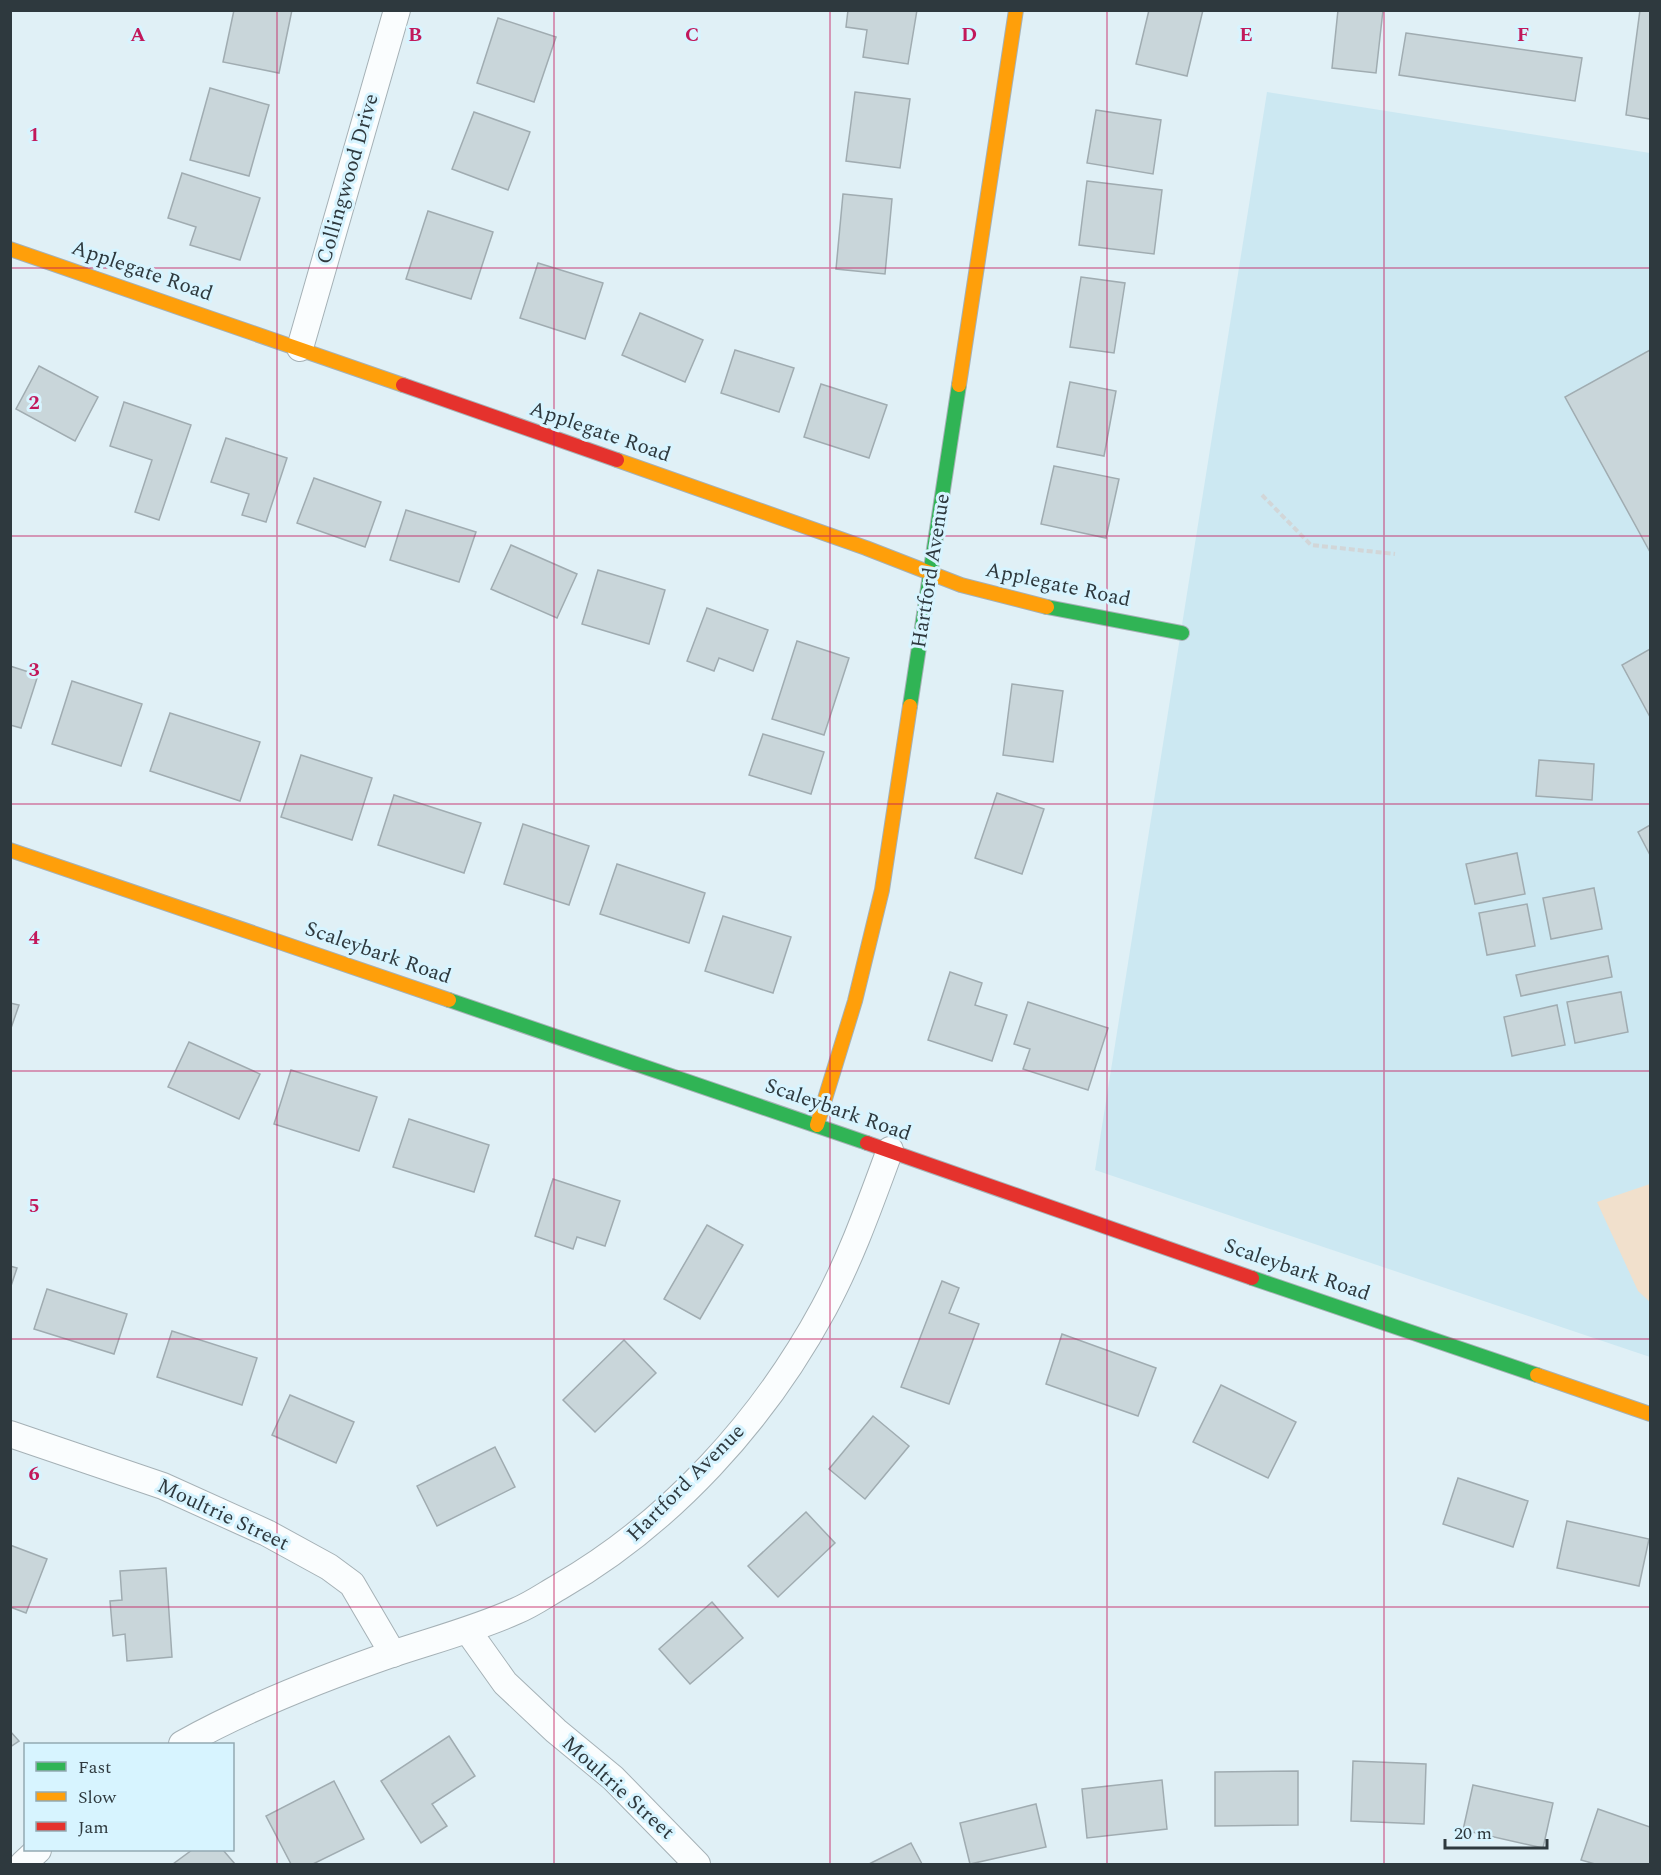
<svg xmlns="http://www.w3.org/2000/svg" width="1661" height="1875" font-family="Spectral,serif">
  <style>
    .built { fill: #cce8f2 }
    .green { fill: #f1e0cc }
    .building { fill: #c9d6da; stroke: #a0acb1; stroke-width: 1.5 }
    .lines { fill: none; stroke-linecap: round; stroke-linejoin: round }
    .street-casing { stroke: #a5b1b6; stroke-width: 28 }
    .fast-casing { stroke: #a5b1b6; stroke-width: 16 }
    .slow-casing { stroke: #a5b1b6; stroke-width: 16 }
    .jam-casing { stroke: #a5b1b6; stroke-width: 16 }
    .path { stroke: #d2d6d8; stroke-width: 4; stroke-dasharray: 6 3; stroke-linecap: butt }
    .street { stroke: #fafdfe; stroke-width: 26 }
    .fast { stroke: #30b455; stroke-width: 14 }
    .slow { stroke: #ff9f0a; stroke-width: 14 }
    .jam { stroke: #e5322d; stroke-width: 14 }
    .grid { fill: none; stroke: #c2185b; stroke-width: 1.5; stroke-opacity: 0.55 }
    .labels { text-anchor: middle; dominant-baseline: central; stroke-width: 6; stroke-linejoin: round; paint-order: stroke }
    .street-label { font-size: 21px; fill: #2e393e; stroke: #d7f4ff }
    .grid-label { font-size: 20px; text-anchor: middle; font-weight: bold; fill: #c2185b; stroke: #d7f4ff; stroke-width: 6; stroke-linejoin: round; paint-order: stroke }
  </style>
  <rect width="100%" height="100%" fill="#e0f0f6"/>
  <path class="built" d="M1267,92L1650,153V1357L1095,1170Z"/>
  <path class="green" d="M1650,1184V1302L1638,1291L1597,1202Z"/>
  <g class="building">
    <path d="M234,10H292L279,73L223,62Z"/>
    <path d="M848,10H917L908,64L863,57L867,30L846,27Z"/>
    <path d="M1149,10H1203L1187,76L1136,64Z"/>
    <path d="M1338,10H1383L1376,73L1332,68Z"/>
    <path d="M1640,10H1650V119L1626,115Z"/>
    <path d="M498,18L556,37L534,102L477,83Z"/>
    <path d="M1406,33L1582,58L1575,101L1399,75Z"/>
    <path d="M210,88L269,105L249,176L190,160Z"/>
    <path d="M855,92L910,99L900,168L846,161Z"/>
    <path d="M1096,110L1161,120L1153,174L1087,163Z"/>
    <path d="M474,112L530,132L508,190L452,169Z"/>
    <path d="M182,173L260,198L240,260L190,245L196,227L168,218Z"/>
    <path d="M1087,181L1162,190L1154,254L1079,245Z"/>
    <path d="M843,194L892,199L885,274L836,269Z"/>
    <path d="M428,211L493,232L471,299L406,279Z"/>
    <path d="M538,263L603,283L585,339L520,318Z"/>
    <path d="M1081,277L1125,283L1114,353L1070,347Z"/>
    <path d="M640,313L703,340L685,382L622,355Z"/>
    <path d="M735,350L794,368L779,412L721,393Z"/>
    <path d="M1650,350V552L1565,397Z"/>
    <path d="M39,366L98,397L75,441L16,409Z"/>
    <path d="M1070,382L1116,391L1104,456L1057,447Z"/>
    <path d="M821,384L887,405L869,458L804,437Z"/>
    <path d="M124,402L191,425L159,520L135,512L152,460L110,446Z"/>
    <path d="M226,438L287,458L266,522L242,515L249,494L211,482Z"/>
    <path d="M1054,466L1119,479L1106,538L1041,524Z"/>
    <path d="M314,478L381,502L365,547L297,523Z"/>
    <path d="M406,510L476,532L459,582L390,560Z"/>
    <path d="M511,545L577,574L557,618L491,589Z"/>
    <path d="M598,570L665,590L649,644L582,624Z"/>
    <path d="M707,608L768,630L753,671L719,658L714,671L687,661Z"/>
    <path d="M797,641L849,658L824,735L772,719Z"/>
    <path d="M1650,649V717L1622,665Z"/>
    <path d="M10,666L38,675L21,728L10,725Z"/>
    <path d="M72,681L142,704L121,766L52,744Z"/>
    <path d="M1012,684L1063,691L1053,762L1003,755Z"/>
    <path d="M170,713L260,742L240,801L150,771Z"/>
    <path d="M763,734L824,752L811,794L749,775Z"/>
    <path d="M301,755L372,778L352,840L281,817Z"/>
    <path d="M1539,760L1594,764L1592,800L1536,796Z"/>
    <path d="M997,793L1044,809L1022,874L975,858Z"/>
    <path d="M394,795L481,823L464,873L378,845Z"/>
    <path d="M523,824L589,846L569,905L504,884Z"/>
    <path d="M1650,825V855L1638,832Z"/>
    <path d="M1517,853L1525,894L1475,904L1466,864Z"/>
    <path d="M617,864L705,893L689,943L600,914Z"/>
    <path d="M1594,888L1602,929L1551,939L1543,898Z"/>
    <path d="M1527,904L1535,946L1487,955L1479,913Z"/>
    <path d="M723,916L791,937L773,993L705,971Z"/>
    <path d="M1608,956L1612,977L1521,996L1516,975Z"/>
    <path d="M950,972L982,983L975,1005L1007,1015L992,1061L928,1040Z"/>
    <path d="M1621,992L1628,1032L1575,1043L1567,1002Z"/>
    <path d="M1028,1002L1108,1028L1088,1090L1023,1069L1030,1049L1014,1044Z"/>
    <path d="M10,1003L19,1005L10,1031Z"/>
    <path d="M1557,1005L1565,1045L1512,1056L1504,1017Z"/>
    <path d="M189,1042L260,1074L239,1119L168,1087Z"/>
    <path d="M291,1070L377,1097L359,1151L274,1124Z"/>
    <path d="M409,1119L489,1145L474,1192L393,1167Z"/>
    <path d="M553,1179L620,1201L605,1246L577,1237L573,1249L535,1236Z"/>
    <path d="M707,1225L743,1245L700,1319L664,1299Z"/>
    <path d="M10,1266L17,1268L10,1289Z"/>
    <path d="M942,1281L959,1288L949,1313L979,1324L949,1404L901,1387Z"/>
    <path d="M47,1289L127,1314L114,1354L34,1329Z"/>
    <path d="M172,1331L257,1358L242,1405L157,1377Z"/>
    <path d="M1062,1334L1156,1368L1138,1416L1046,1384Z"/>
    <path d="M624,1340L656,1373L595,1432L563,1400Z"/>
    <path d="M1221,1385L1296,1422L1268,1478L1193,1442Z"/>
    <path d="M290,1395L354,1422L336,1463L272,1435Z"/>
    <path d="M873,1416L909,1446L865,1499L829,1469Z"/>
    <path d="M495,1447L515,1487L437,1526L417,1486Z"/>
    <path d="M1458,1478L1528,1501L1513,1547L1443,1524Z"/>
    <path d="M806,1512L835,1543L778,1597L748,1566Z"/>
    <path d="M1567,1521L1649,1539L1639,1586L1557,1568Z"/>
    <path d="M10,1545L47,1559L26,1613L10,1607Z"/>
    <path d="M166,1568L172,1657L127,1661L125,1634L113,1636L110,1601L122,1600L120,1571Z"/>
    <path d="M712,1602L743,1638L690,1684L659,1649Z"/>
    <path d="M10,1731L19,1741L10,1747Z"/>
    <path d="M449,1736L475,1776L432,1804L447,1826L421,1843L381,1781Z"/>
    <path d="M1353,1761L1426,1764L1424,1824L1351,1821Z"/>
    <path d="M1298,1771V1825L1215,1826V1772Z"/>
    <path d="M1162,1780L1167,1829L1087,1838L1082,1789Z"/>
    <path d="M334,1781L364,1839L313,1864H291L266,1816Z"/>
    <path d="M1473,1785L1553,1803L1543,1848L1463,1830Z"/>
    <path d="M1036,1804L1046,1847L970,1864L960,1823Z"/>
    <path d="M1598,1809L1650,1827V1864H1595L1581,1860Z"/>
    <path d="M911,1843L922,1864H869Z"/>
    <path d="M192,1850H223L235,1864H173Z"/>
  </g>
  <g class="lines">
    <g class="street-casing">
      <g id="street">
        <path d="M300,348L397,10"/>
        <path d="M10,1434L163,1486L267,1533L329,1567L352,1584L393,1654"/>
        <path d="M468,1631L505,1683L556,1731L613,1778L697,1864"/>
        <path d="M182,1744C248,1707 320,1679 392,1654C434,1640 476,1629 516,1611C531,1605 545,1595 559,1587C670,1523 763,1421 824,1308C851,1258 870,1204 890,1150"/>
        <path d="M23,1864L38,1850"/>
      </g>
    </g>
    <g class="fast-casing">
      <g id="fast">
        <path d="M1047,607L1182,633"/>
        <path d="M910,706L959,385"/>
        <path d="M449,1000L867,1143"/>
        <path d="M1252,1278L1537,1375"/>
      </g>
    </g>
    <g class="slow-casing">
      <g id="slow">
        <path d="M10,249L403,385"/>
        <path d="M959,385L1016,10"/>
        <path d="M617,460L866,548L961,585L1047,607"/>
        <path d="M10,850L449,1000"/>
        <path d="M817,1125L855,1001L882,890L910,706"/>
        <path d="M1537,1375L1650,1414"/>
      </g>
    </g>
    <g class="jam-casing">
      <g id="jam">
        <path d="M403,385L617,460"/>
        <path d="M867,1143L1252,1278"/>
      </g>
    </g>
    <path class="path" d="M1262,495L1311,545L1395,554"/>
    <use href="#street" class="street"/>
    <use href="#fast" class="fast"/>
    <use href="#slow" class="slow"/>
    <use href="#jam" class="jam"/>
  </g>
  <path class="grid" d="M277,10V1864M554,10V1864M830,10V1864M1107,10V1864M1384,10V1864M10,268H1650M10,536H1650M10,804H1650M10,1071H1650M10,1339H1650M10,1607H1650"/>
  <g class="labels">
    <g class="street-label">
      <text transform="translate(348 179) rotate(-74)">Collingwood Drive</text>
      <text transform="translate(142 271) rotate(19)">Applegate Road</text>
      <text transform="translate(600 432) rotate(19)">Applegate Road</text>
      <text transform="translate(931 571) rotate(-81)">Hartford Avenue</text>
      <text transform="translate(1058 585) rotate(12)">Applegate Road</text>
      <text transform="translate(378 953) rotate(19)">Scaleybark Road</text>
      <text transform="translate(838 1110) rotate(19)">Scaleybark Road</text>
      <text transform="translate(1297 1270) rotate(19)">Scaleybark Road</text>
      <text transform="translate(686 1483) rotate(-45)">Hartford Avenue</text>
      <text transform="translate(223 1515) rotate(25)">Moultrie Street</text>
      <text transform="translate(618 1788) rotate(42)">Moultrie Street</text>
    </g>
  </g>
  <g class="grid-label">
    <text x="138" y="41">A</text>
    <text x="415" y="41">B</text>
    <text x="692" y="41">C</text>
    <text x="969" y="41">D</text>
    <text x="1246" y="41">E</text>
    <text x="1523" y="41">F</text>
    <text x="34" y="141">1</text>
    <text x="34" y="409">2</text>
    <text x="34" y="676">3</text>
    <text x="34" y="944">4</text>
    <text x="34" y="1212">5</text>
    <text x="34" y="1480">6</text>
  </g>
  <rect width="1661" height="1875" fill="none" stroke="#2e393e" stroke-width="24"/>
  <rect x="24" y="1743" width="210" height="108" fill="#d7f4ff" stroke="#93a9b2" stroke-width="1.5"/>
  <rect x="36" y="1762" width="30" height="9" fill="#30b455" stroke="#93a9b2" stroke-width="1.5"/>
  <text x="78" y="1773" font-size="18" fill="#2e393e">Fast</text>
  <rect x="36" y="1792" width="30" height="9" fill="#ff9f0a" stroke="#93a9b2" stroke-width="1.5"/>
  <text x="78" y="1803" font-size="18" fill="#2e393e">Slow</text>
  <rect x="36" y="1822" width="30" height="9" fill="#e5322d" stroke="#93a9b2" stroke-width="1.5"/>
  <text x="78" y="1833" font-size="18" fill="#2e393e">Jam</text>
  <path d="M1445 1839v9h102v-9" fill="none" stroke="#2e393e" stroke-width="3"/>
  <text x="1454" y="1839" font-size="18" fill="#2e393e" stroke="#d7f4ff" stroke-width="4.5" paint-order="stroke">20 m</text>
</svg>
